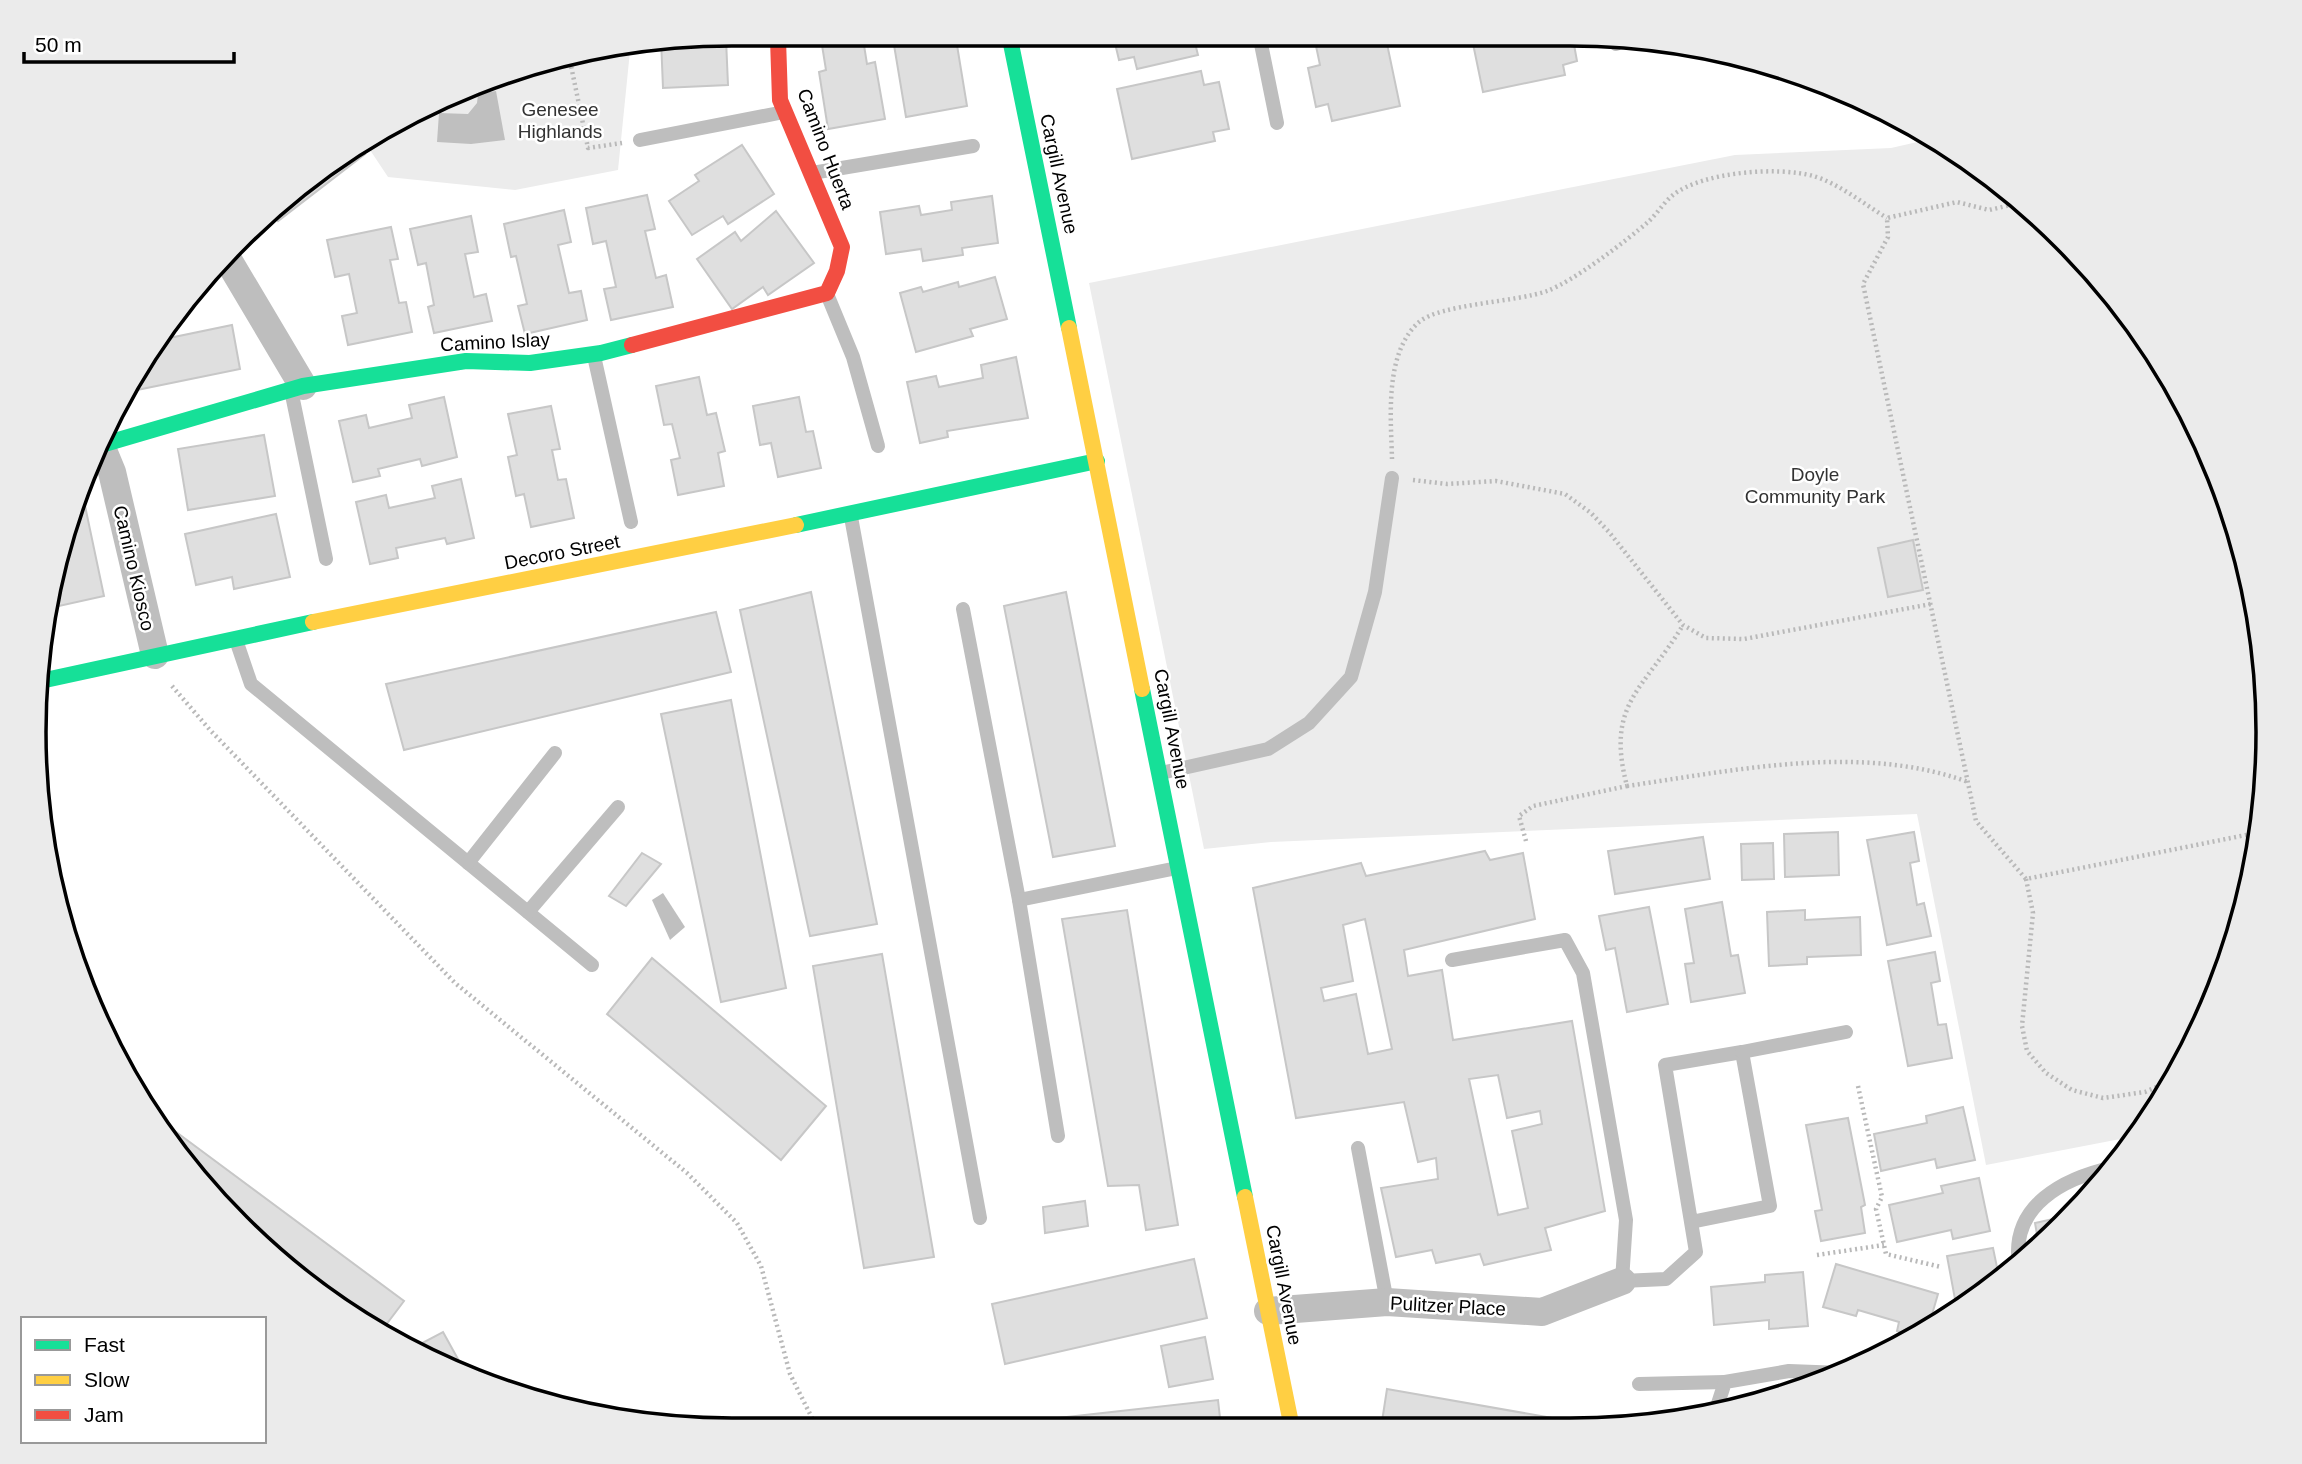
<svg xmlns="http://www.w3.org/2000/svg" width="2302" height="1464" font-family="Arial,sans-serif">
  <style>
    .green { fill: #ececec }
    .water { fill: #bfbfbf }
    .building { fill: #dfdfdf; stroke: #c7c7c7; stroke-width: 2; fill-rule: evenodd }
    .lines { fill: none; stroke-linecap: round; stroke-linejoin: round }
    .path { stroke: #b9b9b9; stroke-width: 4.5; stroke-dasharray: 2 3.5; stroke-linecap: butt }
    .lane { stroke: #bebebe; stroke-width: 14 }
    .street { stroke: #bebebe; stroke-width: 28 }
    .fast { stroke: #16e098; stroke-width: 16 }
    .slow { stroke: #ffcf43; stroke-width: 16 }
    .jam { stroke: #f24e42; stroke-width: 16 }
    .labels { text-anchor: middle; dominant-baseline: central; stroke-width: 5; stroke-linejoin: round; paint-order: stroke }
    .park-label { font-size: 19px; fill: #333; stroke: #fff }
    .street-label { font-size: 19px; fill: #000; stroke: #fff }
    .rim { fill: none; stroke: #000; stroke-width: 3.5 }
  </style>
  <rect width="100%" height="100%" fill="#fff"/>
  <g class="green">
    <path d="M631,41L618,170L515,190L388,177L364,141L508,70Z"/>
    <path d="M1935,138L2030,206L2124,306L2197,423L2245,551L2267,686L2263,823L2232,956L2175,1081L2136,1136L1986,1165L1917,814L1271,842L1204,849L1089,283L1735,155L1891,148Z"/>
  </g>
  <g class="water">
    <path d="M496,91L505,140L471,144L437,142L439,113L468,114L477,103L478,94Z"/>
    <path d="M663,893L685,927L670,940L652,900Z"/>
  </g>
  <g class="building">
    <path d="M661,39H726L728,85L663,88Z"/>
    <path d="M821,39H863L867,64L875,62L885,119L828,129L819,72L826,70Z"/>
    <path d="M893,39H956L967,106L906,117Z"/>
    <path d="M1114,39H1210L1195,43L1198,55L1137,69L1134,57L1119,60Z"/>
    <path d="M1346,39H1386L1400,106L1332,121L1328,104L1316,107L1308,68L1320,65L1316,46Z"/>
    <path d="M1472,39H1573L1577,61L1563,65L1565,75L1483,92Z"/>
    <path d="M1201,71L1204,85L1219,82L1229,129L1213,132L1215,141L1132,159L1117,89Z"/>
    <path d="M357,144L365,154L278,221L270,211L343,151Z"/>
    <path d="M742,145L774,194L728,224L723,216L692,235L669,201L699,181L695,175Z"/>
    <path d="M647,195L655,229L645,231L656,278L666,275L673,307L611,320L604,289L616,287L606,241L593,244L586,208Z"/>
    <path d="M992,196L998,243L962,248L963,255L923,261L921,249L886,254L880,212L919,206L921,215L952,210L951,202Z"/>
    <path d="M564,210L571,242L558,245L569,293L581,291L587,320L525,334L518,306L527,304L516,256L511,257L504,224Z"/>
    <path d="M776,211L814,263L768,295L763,287L732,309L697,259L735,232L741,241Z"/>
    <path d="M471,216L478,252L465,254L474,297L486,294L492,321L434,333L428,307L434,305L426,263L418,265L410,229Z"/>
    <path d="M391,227L398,259L390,260L399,303L406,302L412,332L348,345L342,316L357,313L349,274L335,277L327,240Z"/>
    <path d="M995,277L1007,319L970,329L973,336L916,352L900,293L921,287L923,292L958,282L959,287Z"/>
    <path d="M195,287L197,298L182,301Z"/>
    <path d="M232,325L240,369L132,391L130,378L155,341Z"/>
    <path d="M1016,357L1028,418L947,431L948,437L920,443L907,382L936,376L939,387L983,378L981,365Z"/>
    <path d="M699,377L707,415L716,413L725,451L718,453L724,486L678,495L671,460L680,458L672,424L664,425L656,386Z"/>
    <path d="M444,397L457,457L422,466L420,459L378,469L380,476L353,482L339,421L366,415L369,428L412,418L409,405Z"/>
    <path d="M799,397L806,432L813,431L821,468L778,477L771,443L760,445L753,406Z"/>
    <path d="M551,406L560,449L552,450L558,480L566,479L574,518L531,527L524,494L516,496L508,457L517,455L508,414Z"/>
    <path d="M264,435L275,496L188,510L178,449Z"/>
    <path d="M461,479L474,538L447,544L445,538L396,548L398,558L370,564L356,502L386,495L389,508L435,498L432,486Z"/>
    <path d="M84,501L104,596L50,608L70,507L72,503Z"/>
    <path d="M276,514L290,577L234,589L232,577L196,585L185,534Z"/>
    <path d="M1913,540L1923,590L1888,597L1878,548Z"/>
    <path d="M811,592L877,924L810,936L740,610Z"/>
    <path d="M1066,592L1115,846L1053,857L1004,606Z"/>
    <path d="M716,612L731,672L404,750L386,684Z"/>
    <path d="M731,700L786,988L721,1002L661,714Z"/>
    <path d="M1838,832L1839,875L1785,877L1784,834Z"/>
    <path d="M1914,832L1919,861L1910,863L1917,905L1924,903L1931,936L1887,945L1867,840Z"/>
    <path d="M1703,837L1710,879L1615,894L1608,851Z"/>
    <path d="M1773,843L1774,879L1742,880L1741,844Z"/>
    <path d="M1485,851L1490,860L1523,853L1535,919L1404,950L1408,976L1442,970L1453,1040L1572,1021L1605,1211L1545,1228L1551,1250L1484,1265L1480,1254L1436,1263L1432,1250L1396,1257L1381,1188L1438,1179L1436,1158L1418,1162L1404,1102L1296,1118L1253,888L1361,863L1366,876ZM1365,919L1392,1049L1368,1054L1356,994L1324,1001L1321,988L1353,981L1343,925ZM1498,1075L1507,1118L1540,1111L1542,1124L1512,1131L1528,1208L1498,1215L1469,1079Z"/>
    <path d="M642,853L661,864L626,906L609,896Z"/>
    <path d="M1722,902L1731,956L1738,955L1745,993L1691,1002L1685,964L1694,963L1685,909Z"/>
    <path d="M1649,907L1668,1004L1627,1012L1615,948L1606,950L1599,916Z"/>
    <path d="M1127,910L1178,1225L1146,1230L1139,1185L1108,1186L1062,919Z"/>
    <path d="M1805,910V920L1860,917L1861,955L1807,957V964L1769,966L1767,912Z"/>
    <path d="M1935,952L1940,981L1931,983L1938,1025L1946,1024L1952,1058L1908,1066L1888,961Z"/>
    <path d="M882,954L934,1257L864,1268L813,966Z"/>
    <path d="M652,958L826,1106L781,1160L607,1014Z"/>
    <path d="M1963,1107L1975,1160L1937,1168L1935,1159L1881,1171L1874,1134L1927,1123L1926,1116Z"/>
    <path d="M1848,1118L1865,1205L1861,1207L1865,1233L1821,1241L1815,1211L1822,1210L1806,1125Z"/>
    <path d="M164,1123L404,1301L379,1334L272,1258L159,1129Z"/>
    <path d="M1979,1178L1990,1231L1953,1239L1951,1230L1897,1242L1889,1205L1943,1193L1941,1186Z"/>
    <path d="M1085,1201L1088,1226L1045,1233L1043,1207Z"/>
    <path d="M2071,1215L2039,1246L2035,1223Z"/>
    <path d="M1993,1248L1999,1277L1989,1279L1991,1289L1957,1310L1947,1256Z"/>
    <path d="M1194,1259L1207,1318L1005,1364L992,1304Z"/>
    <path d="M1836,1264L1938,1294L1928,1328L1916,1336L1897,1331L1899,1322L1858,1310L1856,1316L1823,1307Z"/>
    <path d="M1803,1272L1808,1326L1769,1329V1320L1714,1325L1711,1287L1765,1282V1275Z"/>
    <path d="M443,1332L469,1379L409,1350Z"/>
    <path d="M1205,1337L1213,1379L1169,1387L1161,1346Z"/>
    <path d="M1387,1389L1615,1429L1381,1428Z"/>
    <path d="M1218,1400L1221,1427H1042L1041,1420Z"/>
  </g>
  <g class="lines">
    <g class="path">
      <path d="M569,56L588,148L622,143"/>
      <path d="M2024,202L1989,210L1957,202L1887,218L1888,237L1863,284L1976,821L2026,879L2261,832"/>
      <path d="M1392,459C1391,418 1384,353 1419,322C1440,304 1517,302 1547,291C1574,281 1626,241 1648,222C1657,214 1664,202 1673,195C1702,172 1778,166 1813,176C1838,183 1864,204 1887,218"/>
      <path d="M1413,480L1447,484L1496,481L1565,494L1591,513L1609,532L1683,625L1706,638L1744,639L1931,604"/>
      <path d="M172,686L210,730L455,983L687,1173L737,1223L761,1266L790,1374L816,1426"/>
      <path d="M1627,786C1737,770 1862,743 1968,782"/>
      <path d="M1526,841L1519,816L1533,806L1627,786C1605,703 1644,690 1683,625"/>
      <path d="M2026,879L2033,913L2022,1026L2027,1051L2046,1073L2072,1090L2103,1098L2145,1092L2177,1078"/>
      <path d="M1858,1086L1882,1197L1876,1209L1886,1254L1941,1267"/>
      <path d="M1817,1255L1884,1245"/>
    </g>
    <g class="lane">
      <path d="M1260,39L1277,123"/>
      <path d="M1615,39L1616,44"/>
      <path d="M640,140L784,112"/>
      <path d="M812,173L973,146"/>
      <path d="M827,294L853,357L878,446"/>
      <path d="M594,356L631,522"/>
      <path d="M291,390L326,559"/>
      <path d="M851,517L980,1218"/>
      <path d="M963,609L1019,900"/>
      <path d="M236,640L251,684L592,965"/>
      <path d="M1161,773L1268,749L1309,723L1351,677L1375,592L1392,478"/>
      <path d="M468,863L555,753"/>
      <path d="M528,912L618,807"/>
      <path d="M1452,960L1565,940L1583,973L1626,1220L1622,1281L1666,1279L1696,1252L1665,1065L1742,1052L1770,1206L1691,1222"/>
      <path d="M1742,1052L1846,1032"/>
      <path d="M1058,1136L1019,900L1177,868"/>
      <path d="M1358,1148L1387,1302"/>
      <path d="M2019,1265C2010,1205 2064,1178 2114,1167"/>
      <path d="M1639,1384L1725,1382"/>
      <path d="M1715,1413L1725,1382L1789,1371L1842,1373"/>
    </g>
    <g class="street">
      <path d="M224,253L303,386"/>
      <path d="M100,443L112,472L155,655"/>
      <path d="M1268,1311L1387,1302L1542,1312L1622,1281"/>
    </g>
    <g class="fast">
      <path d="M1010,39L1069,328"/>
      <path d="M101,445L303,386L466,361L530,363L601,353L632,345"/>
      <path d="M796,525L1097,461"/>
      <path d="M36,682L313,622"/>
      <path d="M1142,689L1245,1197"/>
    </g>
    <g class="slow">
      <path d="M1069,328L1142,689"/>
      <path d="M313,622L796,525"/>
      <path d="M1245,1197L1292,1428"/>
    </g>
    <path class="jam" d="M632,345L827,293L837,271L842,247L780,100L778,39"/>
  </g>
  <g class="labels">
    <g class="park-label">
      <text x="560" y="109">Genesee<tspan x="560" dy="22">Highlands</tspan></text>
      <text x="1815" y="474">Doyle<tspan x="1815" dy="22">Community Park</tspan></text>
    </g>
    <g class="street-label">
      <text transform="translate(826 149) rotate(69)">Camino Huerta</text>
      <text transform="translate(1059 174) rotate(78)">Cargill Avenue</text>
      <text transform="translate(495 342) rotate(-3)">Camino Islay</text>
      <text transform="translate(562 552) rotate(-11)">Decoro Street</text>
      <text transform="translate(134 568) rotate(77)">Camino Kiosco</text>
      <text transform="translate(1172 729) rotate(79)">Cargill Avenue</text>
      <text transform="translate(1284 1285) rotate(79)">Cargill Avenue</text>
      <text transform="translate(1448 1306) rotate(3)">Pulitzer Place</text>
    </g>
  </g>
  <path d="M0 0H2302V1464H0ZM732 46H1570A686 686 0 0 1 2256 732V732A686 686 0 0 1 1570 1418H732A686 686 0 0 1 46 732V732A686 686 0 0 1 732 46Z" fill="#ebebeb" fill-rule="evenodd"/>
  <path class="rim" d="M732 46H1570A686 686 0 0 1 2256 732V732A686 686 0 0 1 1570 1418H732A686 686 0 0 1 46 732V732A686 686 0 0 1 732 46Z"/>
  <rect x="21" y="1317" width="245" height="126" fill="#ffffff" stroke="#999999" stroke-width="2"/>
  <rect x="35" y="1340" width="35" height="10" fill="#16e098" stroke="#999999" stroke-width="2"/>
  <text x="84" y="1352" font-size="21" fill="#000000">Fast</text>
  <rect x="35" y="1375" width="35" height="10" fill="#ffcf43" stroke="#999999" stroke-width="2"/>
  <text x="84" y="1387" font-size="21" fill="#000000">Slow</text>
  <rect x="35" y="1410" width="35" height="10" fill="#f24e42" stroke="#999999" stroke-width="2"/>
  <text x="84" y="1422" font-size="21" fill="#000000">Jam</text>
  <path d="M24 52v10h210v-10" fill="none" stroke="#000000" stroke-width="3.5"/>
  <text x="35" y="52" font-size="21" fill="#000000" stroke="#ffffff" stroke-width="5" paint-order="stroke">50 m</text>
</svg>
